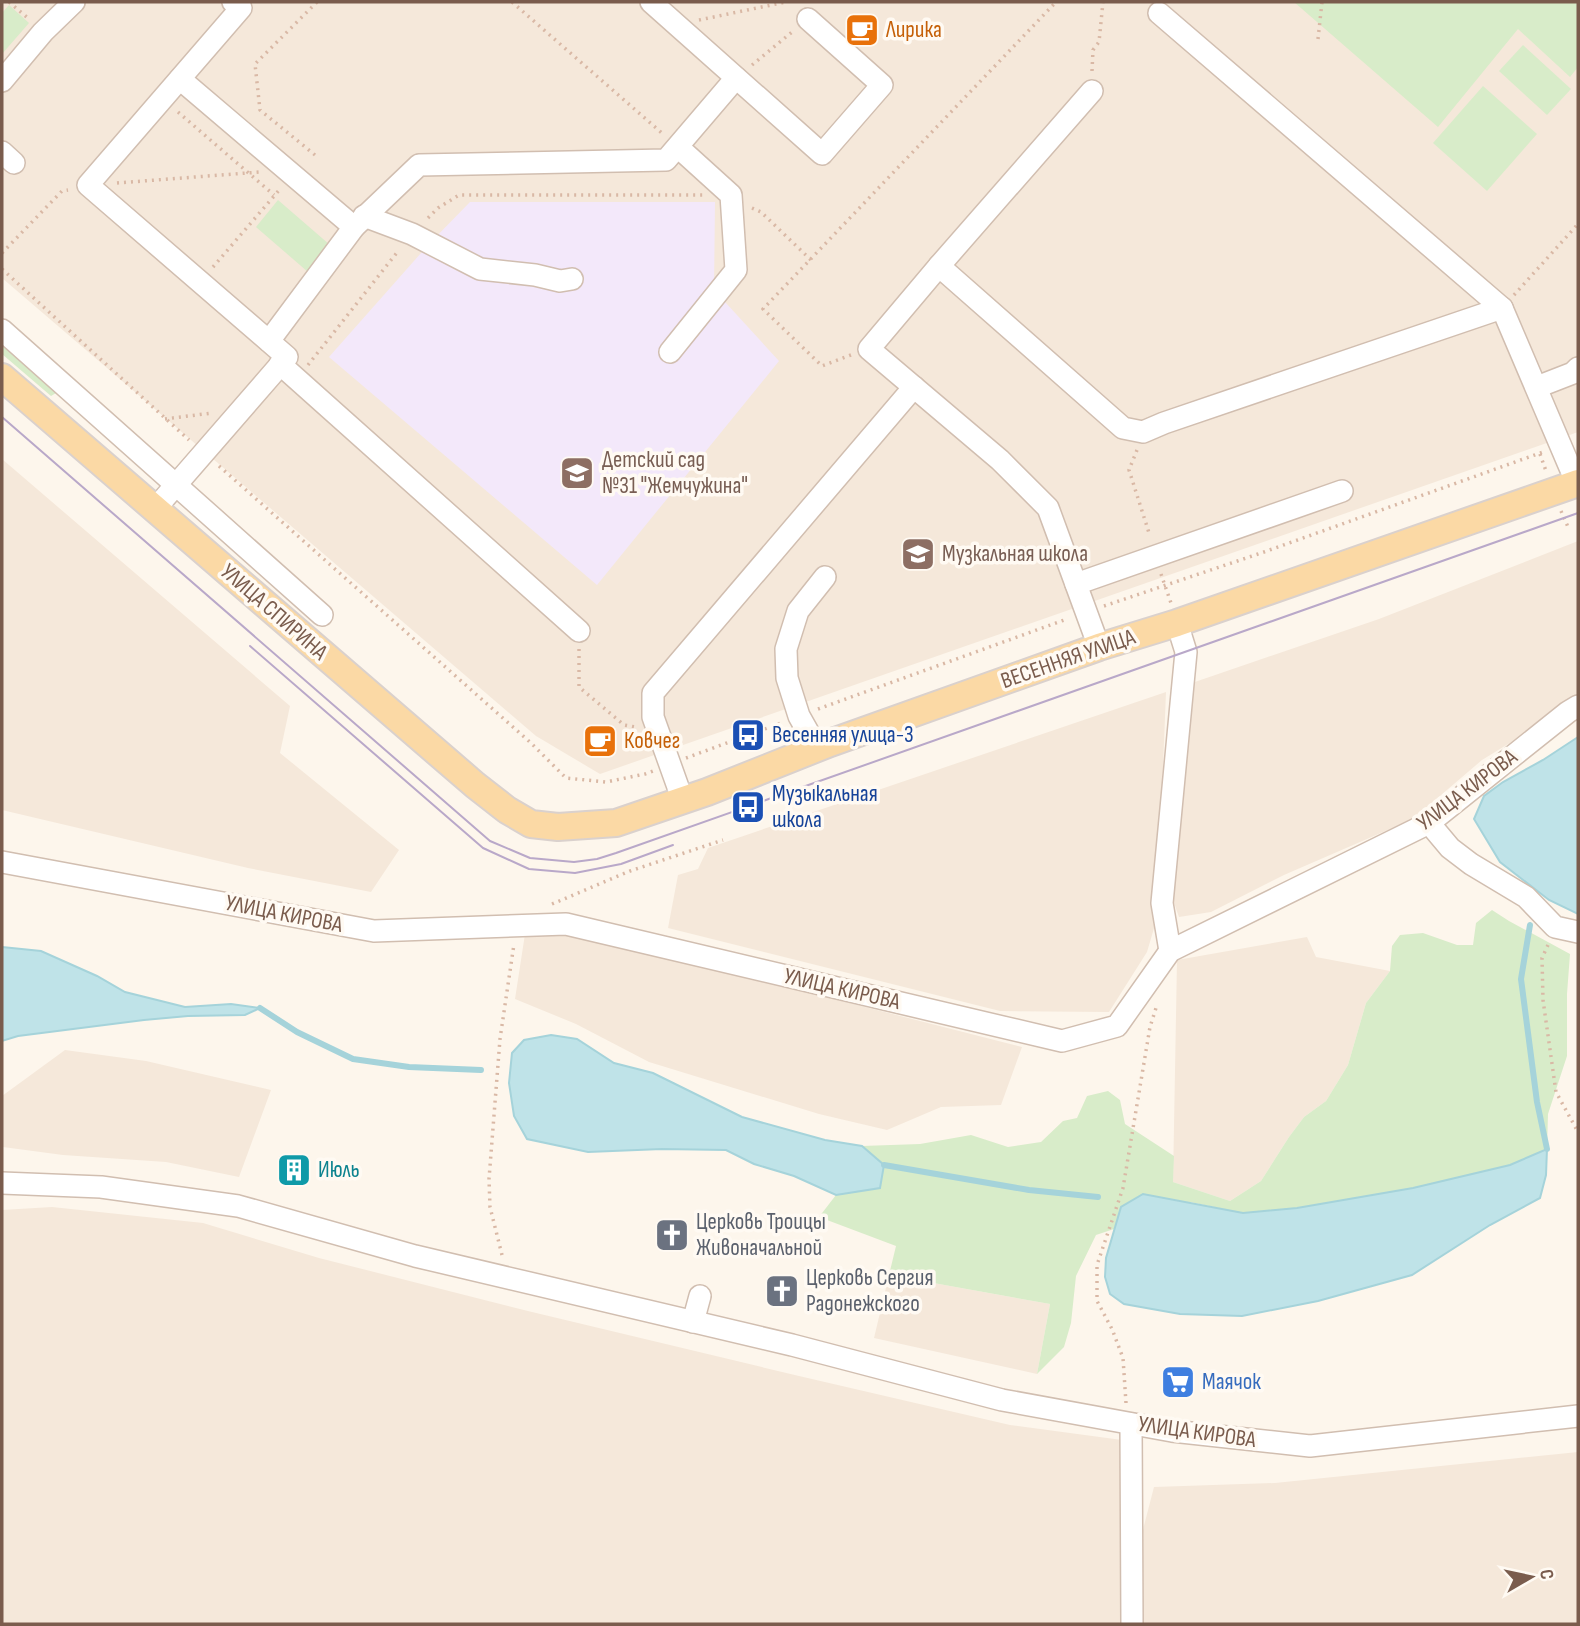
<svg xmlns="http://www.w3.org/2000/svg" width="1580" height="1626" font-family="'Sofia Sans Condensed',sans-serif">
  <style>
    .residential { fill: #f5e8da }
    .education { fill: #f3e8fa }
    .green { fill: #d8ecc9 }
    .water { fill: #bfe3e8; stroke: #a5d3da; stroke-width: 2 }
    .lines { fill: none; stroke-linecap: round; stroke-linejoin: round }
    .stream { stroke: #a5d3da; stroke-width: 6 }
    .minor-casing { stroke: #d1beb0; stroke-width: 24 }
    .major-casing { stroke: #dad1cd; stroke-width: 30 }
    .path { stroke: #d9b8a5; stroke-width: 3.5; stroke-dasharray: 2 5; stroke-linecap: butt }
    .minor { stroke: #fff; stroke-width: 21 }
    .major { stroke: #fbd9a5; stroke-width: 26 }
    .tram { stroke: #b9a8c9; stroke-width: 2 }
    .labels { text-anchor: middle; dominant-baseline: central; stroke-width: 7; stroke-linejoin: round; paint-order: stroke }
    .food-label { font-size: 23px; fill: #c56008; stroke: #fffaf3; text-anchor: start }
    .education-label { font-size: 23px; fill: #785e54; stroke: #fffaf3; text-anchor: start }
    .street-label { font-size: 23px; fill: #7a5c4d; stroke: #fffaf3 }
    .transit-label { font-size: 23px; fill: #164399; stroke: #fffaf3; text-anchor: start }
    .culture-label { font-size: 23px; fill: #0d838f; stroke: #fffaf3; text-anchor: start }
    .worship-label { font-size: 23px; fill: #5b616d; stroke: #fffaf3; text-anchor: start }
    .shop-label { font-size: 23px; fill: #366cbe; stroke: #fffaf3; text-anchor: start }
  </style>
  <rect width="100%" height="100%" fill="#fdf6ec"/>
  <g class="residential">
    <path d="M2,2H1578V432L600,774L536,736L2,278Z"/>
    <path d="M2,459L290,706L280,753L399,850L371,892L248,868L2,810Z"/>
    <path d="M1578,541V701L1482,760L1413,819L1284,875L1211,912L1179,917L1173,900L1189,684L1379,619Z"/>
    <path d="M1166,692L1157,918L1147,952L1109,1012L1000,1011L668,928L678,875L698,869L708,848Z"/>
    <path d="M567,931L1022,1047L1001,1105L941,1107L887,1130L819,1114L649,1062L576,1024L515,999L525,934Z"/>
    <path d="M1307,937L1316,957L1390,971L1366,1003L1348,1065L1326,1101L1304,1117L1289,1137L1261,1181L1230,1201L1173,1182L1177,960Z"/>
    <path d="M65,1050L146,1061L271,1090L239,1177L166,1162L63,1155L3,1147L2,1096Z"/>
    <path d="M52,1207L203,1223L319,1258L532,1312L799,1376L1010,1425L1122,1440L1121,1624H2V1210Z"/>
    <path d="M889,1275L1050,1304L1037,1374L874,1338Z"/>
    <path d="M1578,1452V1624H1138V1549L1154,1487L1275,1483Z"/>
  </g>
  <path class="education" d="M470,202H715L714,290L779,361L597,585L329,357L429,244Z"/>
  <g class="green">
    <path d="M1294,2H1578V67L1570,77L1518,29L1438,127Z"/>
    <path d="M9,5L29,23L2,54V13Z"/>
    <path d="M1523,45L1571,89L1547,115L1499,71Z"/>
    <path d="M1483,86L1537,134L1487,191L1433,143Z"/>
    <path d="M278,200L330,245L308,272L256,227Z"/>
    <path d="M2,336L61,390L51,396L2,354Z"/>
    <path d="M1492,910L1509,921L1570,954L1567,994V1056L1548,1114L1547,1149L1510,1165L1413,1188L1297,1208L1243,1213L1190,1202L1121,1207L1114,1229L1096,1235L1076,1276L1071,1323L1064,1347L1037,1374L1050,1304L889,1275L896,1246L819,1217L836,1195L880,1187L884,1165L862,1146L920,1144L971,1135L1008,1147L1041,1142L1063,1121L1077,1118L1087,1096L1108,1091L1120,1100L1125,1124L1174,1156L1173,1182L1230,1201L1261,1181L1289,1137L1304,1117L1326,1101L1348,1065L1366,1003L1390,971L1392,946L1400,935L1423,933L1457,945H1473L1476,923Z"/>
  </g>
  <g class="water">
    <path d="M1578,737V914L1549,900L1500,862L1474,819L1484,796L1503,782L1543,760Z"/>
    <path d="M2,947L41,951L97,976L125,992L185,1007L231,1004L260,1008L245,1015L188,1016L144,1020L18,1036L2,1041Z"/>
    <path d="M551,1035L577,1039L614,1063L653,1073L742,1117L825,1140L862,1146L884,1165L880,1188L836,1195L794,1176L754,1164L726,1150L662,1149L588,1152L527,1139L514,1116L509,1083L512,1053L524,1040Z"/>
    <path d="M1547,1149L1546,1175L1540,1198L1490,1225L1412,1275L1318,1301L1242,1316L1180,1314L1124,1304L1110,1294L1105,1277L1106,1258L1121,1207L1143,1194L1243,1213L1297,1208L1413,1188L1510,1165Z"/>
  </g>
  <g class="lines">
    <g class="stream">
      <path d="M1530,925L1521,979L1537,1102L1547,1149"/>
      <path d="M260,1008L297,1032L353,1059L409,1067L481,1070"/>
      <path d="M884,1165L1029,1190L1098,1197"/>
    </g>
    <g class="minor-casing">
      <g id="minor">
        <path d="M651,2L822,154L882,85L808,19"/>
        <path d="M1159,13L1502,308L1577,484"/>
        <path d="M180,79L354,227"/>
        <path d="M2,81L43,32L74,2"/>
        <path d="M2,152L14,163"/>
        <path d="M364,216L412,234L480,269L535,275L560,281L572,279"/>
        <path d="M939,266L1092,91"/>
        <path d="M2,330L322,615"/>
        <path d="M269,341L354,227L419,165L666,160L736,78"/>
        <path d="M670,352L736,270L731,195L678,147"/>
        <path d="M280,364L579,631"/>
        <path d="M1537,387L1573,373L1578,368"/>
        <path d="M155,509L287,357L88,185L241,8L233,2"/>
        <path d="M1076,584L1342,491"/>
        <path d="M1099,647L1048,508L1000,460L869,349L939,266L1123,428L1143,432L1164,423L1502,308"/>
        <path d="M817,748L799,716L787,678L786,649L798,611L825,577"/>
        <path d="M683,801L653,717V693L914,387"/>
        <path d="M1429,823L1450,848L1471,864L1526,897L1555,927L1578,932"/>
        <path d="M2,862L374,931L566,924L1062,1041L1117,1026L1170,951L1429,823L1568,712L1578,706"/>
        <path d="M1170,951L1162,903L1186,652L1177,623"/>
        <path d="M2,1183L101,1187L238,1206L415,1256L792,1345L1002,1400L1172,1431L1310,1446L1578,1416"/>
        <path d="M693,1322L700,1296"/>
        <path d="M1131,1424L1132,1624"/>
      </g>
    </g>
    <g class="major-casing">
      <path id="major" d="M2,377L475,785L507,810L531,824L558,827L616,823L707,792L830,743L1099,647L1177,623L1578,483"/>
    </g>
    <g class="path">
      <path d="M9,2L29,19"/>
      <path d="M512,2L663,134"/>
      <path d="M699,20L786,2"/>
      <path d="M1318,39L1322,2"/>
      <path d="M752,65L792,32"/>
      <path d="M1092,71L1093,50L1099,42L1103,2"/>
      <path d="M178,112L274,195"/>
      <path d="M315,155L260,110L255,64L317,2"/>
      <path d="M117,183L260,172"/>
      <path d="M752,208L761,212L811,260"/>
      <path d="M428,218L438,208L459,195H703"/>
      <path d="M2,253L62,191L68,190"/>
      <path d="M213,267L281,188"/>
      <path d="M2,269L189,440"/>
      <path d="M1514,295L1578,224"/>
      <path d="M851,355L822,366L763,309L1056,2"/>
      <path d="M308,365L399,250"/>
      <path d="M165,419L212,413"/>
      <path d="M1137,450L1129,470L1150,536"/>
      <path d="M1540,454L1546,471"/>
      <path d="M219,466L531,743L566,778L606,782L645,774L653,771"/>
      <path d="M1561,511L1568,527"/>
      <path d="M1161,574L1171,603"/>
      <path d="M1104,606L1264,552L1543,452"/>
      <path d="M579,649V687L624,725L635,727"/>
      <path d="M818,709L1067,619"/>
      <path d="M686,758L781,723"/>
      <path d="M552,904L630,871L723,840"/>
      <path d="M1548,945L1542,958L1543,1000L1556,1092L1578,1132"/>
      <path d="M502,1255L490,1207L489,1179L500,1039L514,944"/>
      <path d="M1126,1403L1123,1358L1112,1329L1097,1301V1265L1123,1188L1150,1027L1156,1008"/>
    </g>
    <use href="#minor" class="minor"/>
    <use href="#major" class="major"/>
    <g class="tram">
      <path d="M2,417L490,841L530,858L574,862L597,859L616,853L1578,513"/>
      <path d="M250,646L483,848L529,869L575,873L621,864L673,845"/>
    </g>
  </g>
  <defs>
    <g id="cafe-square" transform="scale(1.75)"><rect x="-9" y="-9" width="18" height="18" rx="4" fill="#e8710a" stroke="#fffaf3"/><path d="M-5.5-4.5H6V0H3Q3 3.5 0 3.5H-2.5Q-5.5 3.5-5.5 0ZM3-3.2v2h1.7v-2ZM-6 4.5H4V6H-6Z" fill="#fff"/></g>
    <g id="school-square" transform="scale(1.75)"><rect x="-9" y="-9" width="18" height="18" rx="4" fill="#8d6e63" stroke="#fffaf3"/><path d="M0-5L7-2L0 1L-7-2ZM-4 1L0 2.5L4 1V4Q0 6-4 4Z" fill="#fff"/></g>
    <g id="bus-square" transform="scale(1.75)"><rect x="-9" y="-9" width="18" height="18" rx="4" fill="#1a4fb4" stroke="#fffaf3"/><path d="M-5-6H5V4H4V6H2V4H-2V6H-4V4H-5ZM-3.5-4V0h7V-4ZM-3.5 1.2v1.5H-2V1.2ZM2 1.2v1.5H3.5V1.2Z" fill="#fff"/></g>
    <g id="building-square" transform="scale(1.75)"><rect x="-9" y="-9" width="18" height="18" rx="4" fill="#0f9aa8" stroke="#fffaf3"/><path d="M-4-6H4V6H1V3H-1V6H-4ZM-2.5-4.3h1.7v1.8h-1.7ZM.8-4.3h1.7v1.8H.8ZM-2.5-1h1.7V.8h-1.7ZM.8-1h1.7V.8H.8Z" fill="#fff"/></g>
    <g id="church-square" transform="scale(1.75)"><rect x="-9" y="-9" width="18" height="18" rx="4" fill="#6b7280" stroke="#fffaf3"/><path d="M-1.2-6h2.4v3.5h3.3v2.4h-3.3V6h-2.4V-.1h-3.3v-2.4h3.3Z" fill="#fff"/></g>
    <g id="supermarket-square" transform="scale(1.75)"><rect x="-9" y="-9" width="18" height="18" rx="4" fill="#3f7fe0" stroke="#fffaf3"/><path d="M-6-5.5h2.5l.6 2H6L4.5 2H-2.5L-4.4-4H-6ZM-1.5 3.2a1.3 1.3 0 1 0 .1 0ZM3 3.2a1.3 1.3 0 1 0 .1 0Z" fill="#fff"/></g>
  </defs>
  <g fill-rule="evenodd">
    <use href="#cafe-square" x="862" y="30"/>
    <use href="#school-square" x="577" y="473"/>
    <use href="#school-square" x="918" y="554"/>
    <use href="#bus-square" x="748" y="735"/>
    <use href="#cafe-square" x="600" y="741"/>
    <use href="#bus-square" x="748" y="807"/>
    <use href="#building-square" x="294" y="1170"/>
    <use href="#church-square" x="672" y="1235"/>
    <use href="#church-square" x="782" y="1291"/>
    <use href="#supermarket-square" x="1178" y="1382"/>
  </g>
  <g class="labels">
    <g class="food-label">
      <text x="886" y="30">Лирика</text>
      <text x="624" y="741">Ковчег</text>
    </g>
    <g class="education-label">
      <text x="602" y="460">Детский сад<tspan x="602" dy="26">№31 "Жемчужина"</tspan></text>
      <text x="942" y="554">Музкальная школа</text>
    </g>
    <g class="street-label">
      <text transform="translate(274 612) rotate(41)">УЛИЦА СПИРИНА</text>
      <text transform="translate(1068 659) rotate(-19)">ВЕСЕННЯЯ УЛИЦА</text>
      <text transform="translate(1467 790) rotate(-37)">УЛИЦА КИРОВА</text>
      <text transform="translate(284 914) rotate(11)">УЛИЦА КИРОВА</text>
      <text transform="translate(842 989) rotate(13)">УЛИЦА КИРОВА</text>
      <text transform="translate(1197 1432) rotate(8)">УЛИЦА КИРОВА</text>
    </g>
    <g class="transit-label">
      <text x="772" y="735">Весенняя улица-3</text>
      <text x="772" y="794">Музыкальная<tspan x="772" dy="26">школа</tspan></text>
    </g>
    <g class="culture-label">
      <text x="318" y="1170">Июль</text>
    </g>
    <g class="worship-label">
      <text x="696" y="1222">Церковь Троицы<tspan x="696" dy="26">Живоначальной</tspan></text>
      <text x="806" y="1278">Церковь Сергия<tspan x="806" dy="26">Радонежского</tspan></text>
    </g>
    <g class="shop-label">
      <text x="1202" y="1382">Маячок</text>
    </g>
  </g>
  <rect width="1580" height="1626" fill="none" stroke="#7a5c4d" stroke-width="7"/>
  <g transform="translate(1531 1577) rotate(81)" stroke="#fffaf3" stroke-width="5" paint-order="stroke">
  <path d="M0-5L12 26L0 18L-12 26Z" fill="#7a5c4d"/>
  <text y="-10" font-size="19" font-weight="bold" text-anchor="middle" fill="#7a5c4d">С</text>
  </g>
</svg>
